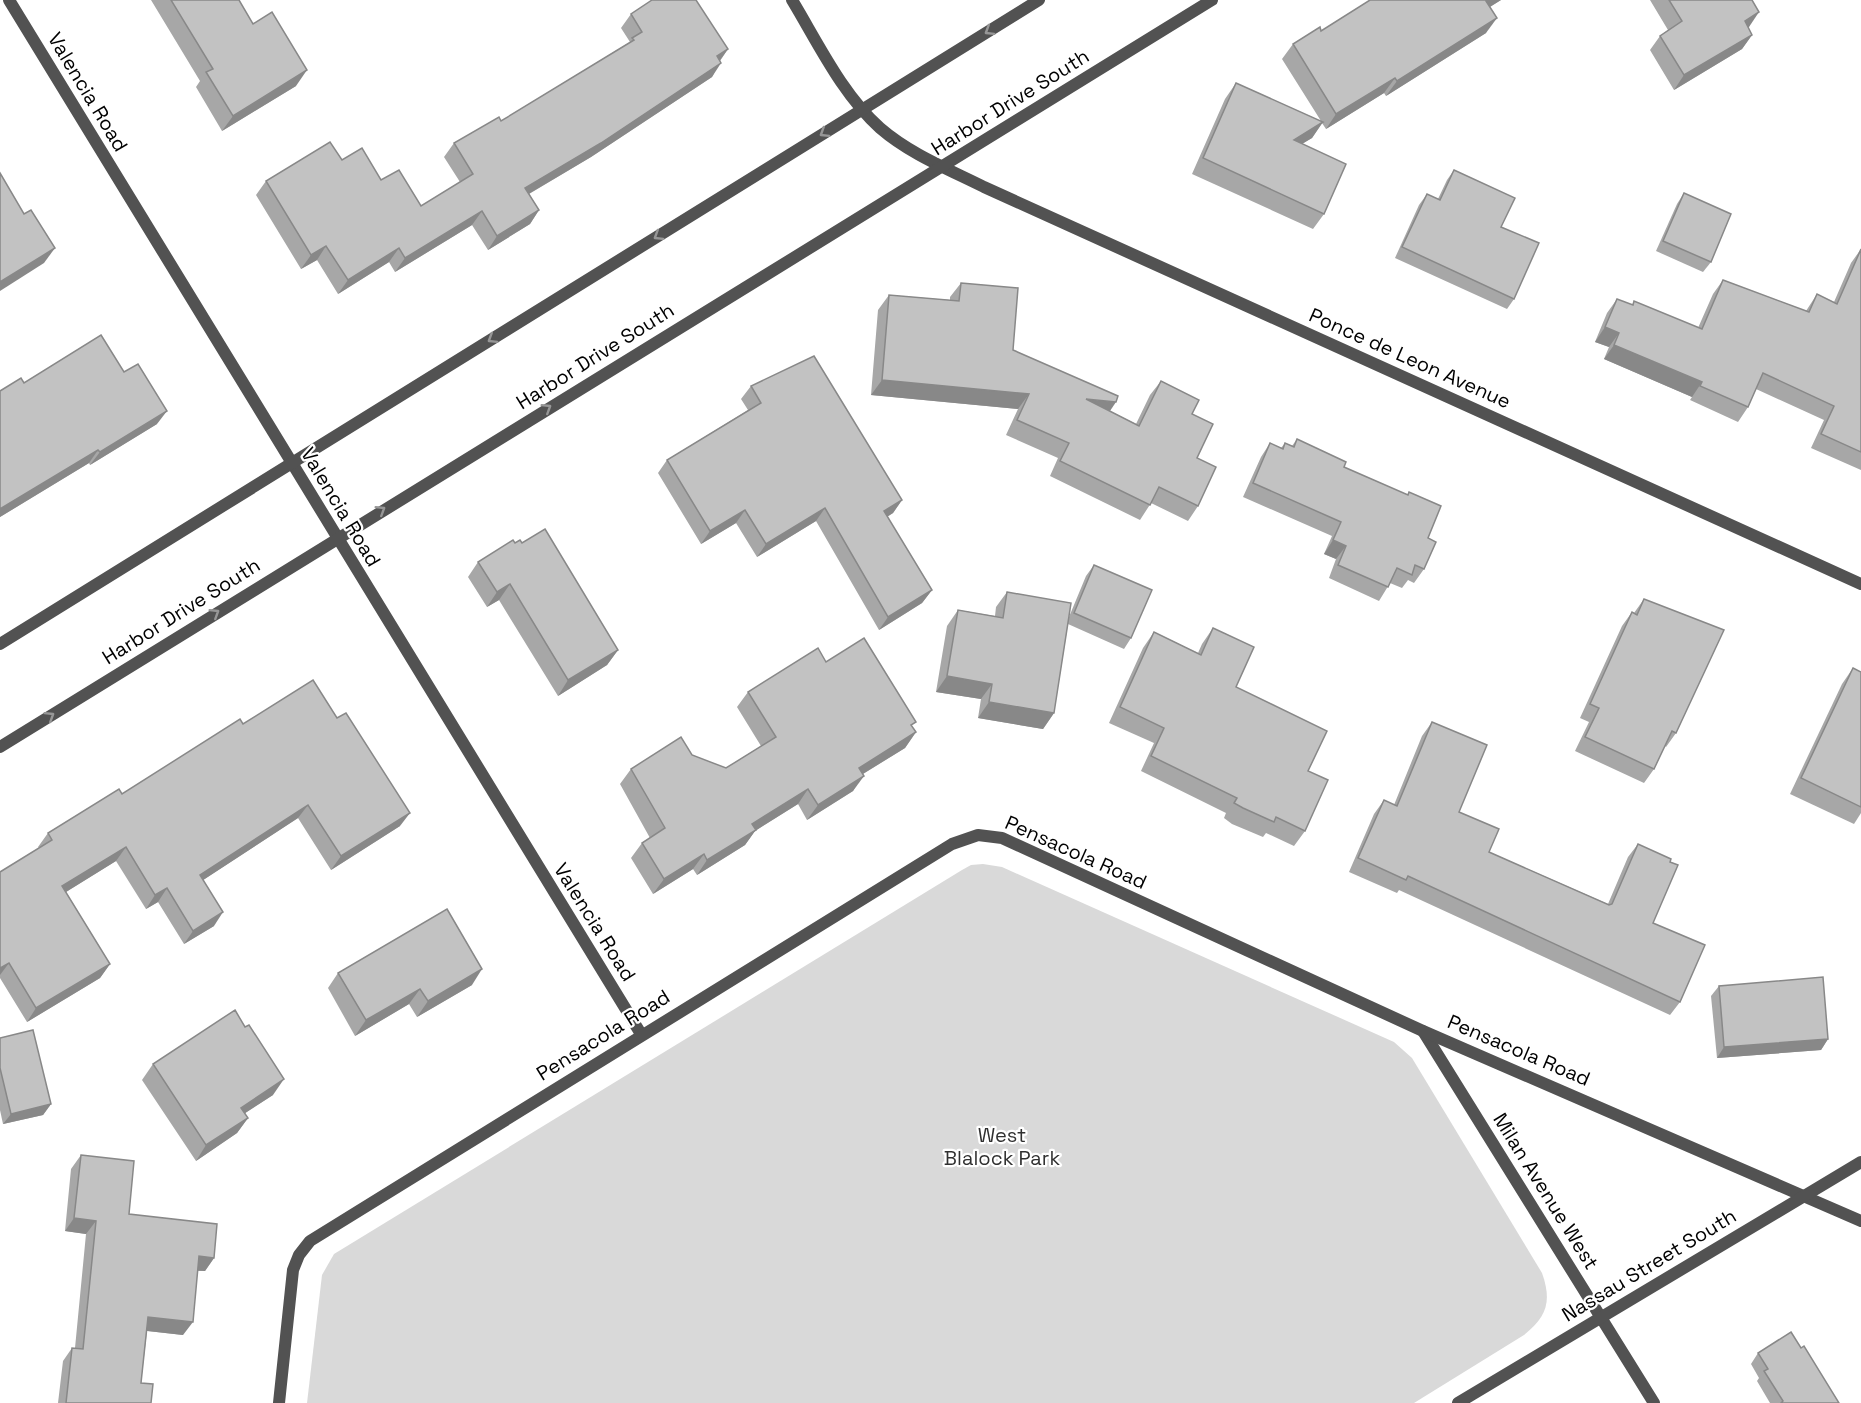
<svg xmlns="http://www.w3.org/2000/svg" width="1861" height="1403" font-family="'Space Grotesk',sans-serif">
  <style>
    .green { fill: #d9d9d9 }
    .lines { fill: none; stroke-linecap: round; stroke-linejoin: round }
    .minor { stroke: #525252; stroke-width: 12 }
    .tertiary { stroke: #525252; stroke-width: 12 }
    .wall { fill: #a7a7a7 }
    .shaded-wall { fill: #888 }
    .building { fill: #c2c2c2; stroke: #888; stroke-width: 1.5 }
    .oneway { stroke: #979797 }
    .labels { text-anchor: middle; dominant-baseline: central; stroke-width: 4.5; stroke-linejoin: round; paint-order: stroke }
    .street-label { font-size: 20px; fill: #000; stroke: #fff }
    .park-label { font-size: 20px; fill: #303030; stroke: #fff }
  </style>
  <rect width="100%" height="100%" fill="#fff"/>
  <path class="green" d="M983,864L1002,867L1394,1042L1412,1058L1542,1273C1552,1301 1547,1317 1524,1335L1414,1403H307L322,1275L334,1254L962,870L971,865Z"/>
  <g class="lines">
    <g class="minor">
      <path d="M9,0L641,1034"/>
      <path d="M792,0C818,43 842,94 880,128C910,154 948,169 984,187L1861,584"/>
      <path d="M1423,1031L1654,1403"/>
      <path d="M279,1403L293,1270L299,1255L310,1241L952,844L978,835L1002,838L1423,1031L1861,1221"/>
      <path d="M1458,1403L1861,1162"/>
    </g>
    <g class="tertiary">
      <path d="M0,644L1039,0"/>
      <path d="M0,747L1212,0"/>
    </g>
  </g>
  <g class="wall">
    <path d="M151,0H239L253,24L296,86L222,131L196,87L200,81Z"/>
    <path d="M1370,0H1501L1490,7L1486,33L1386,96L1384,93L1326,129L1322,123L1312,138L1302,144L1324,214L1313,229L1192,174L1225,99L1236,83L1321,121L1282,59L1293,44L1321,31Z"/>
    <path d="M1650,0H1752L1749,27H1748L1752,35L1742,49L1674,90L1650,50L1660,36L1668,30Z"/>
    <path d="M631,14L728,49L720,61L712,77L591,157L529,194L539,210L530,224L488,250L472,225L395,272L389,262L338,294L317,260L301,269L256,195L266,181L342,160L381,180L421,206L460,182L444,157L454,143L501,121L630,42L621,28Z"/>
    <path d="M1454,170L1501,227L1514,299L1507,309L1395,258L1419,205L1427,194L1438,199L1447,180Z"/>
    <path d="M1684,193L1711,262L1703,272L1656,251L1677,204Z"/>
    <path d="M1861,249V470L1811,448L1824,420L1756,389L1748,407L1738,422L1690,400L1692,397L1604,359L1609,347L1595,342L1607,313L1617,299L1632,305L1634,301L1698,328L1713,294L1723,280L1806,311L1817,294L1834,302L1851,263Z"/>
    <path d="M961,283L1013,350L1110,411L1136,424L1150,395L1161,381L1192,414L1197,458L1198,506L1188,521L1151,503L1140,520L1050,476L1058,458L1006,435L1018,409L871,395L878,310L889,295L950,300V297Z"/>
    <path d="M124,372L157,424L90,465L89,463L0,517V391L24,383Z"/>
    <path d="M751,386L902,500L893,513L887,517L932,590L922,603L879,630L816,521L757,557L736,523L701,544L658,473L667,460L748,410L741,399Z"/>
    <path d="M1297,439L1344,467L1407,495L1409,492L1428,538L1424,569L1414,583L1408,580L1402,588L1390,583L1379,601L1329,578L1336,559L1324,554L1332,536L1243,497L1261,457L1270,443L1281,448L1285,443L1292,446Z"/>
    <path d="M515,543H522L618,650L607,665L558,696L499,600L487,607L468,577L478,562Z"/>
    <path d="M1094,565L1131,638L1124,649L1068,624L1054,713L1043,729L978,718L981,699L936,692L947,626L958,610L995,616L996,607L1007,592L1069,617L1086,576Z"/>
    <path d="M1644,599L1676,733L1666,747L1665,746L1654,769L1644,783L1575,751L1589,722L1580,718L1622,626L1632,612L1634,613Z"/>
    <path d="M1213,628L1236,687L1308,771L1305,831L1294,846L1266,833L1263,837L1232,824L1224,818L1226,813L1141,771L1154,743L1109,723L1143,648L1154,632L1198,653L1202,644Z"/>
    <path d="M826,662L913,728L916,732L905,748L863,774L853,791L807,820L798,804L755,831L745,845L697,875L693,869L653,894L631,858L642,843L650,838L620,784L631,769L692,755L726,768L761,746L737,707L748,692Z"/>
    <path d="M1853,668L1861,672V813L1854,824L1790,794L1842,684Z"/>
    <path d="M1432,722L1459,812L1489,852L1608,904L1628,857L1638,844L1653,923L1680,1002L1670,1015L1399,890L1397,893L1349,872L1374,814L1384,800L1394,805L1422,736Z"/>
    <path d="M243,724L400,826L331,870L298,818L203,880L214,926L184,944L158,902L146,909L116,861L66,892L110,964L100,978L27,1022L0,978V872L39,848L38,847L48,833L122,794Z"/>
    <path d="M338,973L472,985L417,1017L409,1004L355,1036L328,988Z"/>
    <path d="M1719,986L1828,1039L1821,1050L1717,1058L1711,996Z"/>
    <path d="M0,1038L51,1104L43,1115L3,1124L0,1110Z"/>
    <path d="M153,1064L273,1095L245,1113L248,1118L237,1133L196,1161L142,1080Z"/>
    <path d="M81,1155L129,1214L214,1258L205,1271H198L183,1335L147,1331L141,1383L151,1403H58L63,1361L72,1348H75L86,1234L65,1231L71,1169Z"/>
    <path d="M1801,1348L1839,1403H1770L1757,1381L1759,1378L1751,1364L1758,1353Z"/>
  </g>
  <g class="shaded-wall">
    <path d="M1487,0H1501L1475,16Z"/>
    <path d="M1759,12L1749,27L1735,36L1745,21Z"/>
    <path d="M1497,18L1486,33L1386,96L1397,81Z"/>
    <path d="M1752,35L1742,49L1674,90L1684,75Z"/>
    <path d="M728,49L718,63L717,56Z"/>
    <path d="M721,63L712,77L591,157L515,202L525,188Z"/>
    <path d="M307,70L296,86L222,131L233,116Z"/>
    <path d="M1395,78L1384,93L1326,129L1336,114Z"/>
    <path d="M1323,122L1312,138L1283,155L1294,140Z"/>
    <path d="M539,210L530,224L488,250L497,236Z"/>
    <path d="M482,211L472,225L395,272L405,258Z"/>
    <path d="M326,246L317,260L301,269L311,255Z"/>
    <path d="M55,248L44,263L0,291V282Z"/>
    <path d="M399,248L389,262L338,294L348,280Z"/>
    <path d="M1605,327L1619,333L1609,347L1595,342Z"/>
    <path d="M1614,345L1702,382L1692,397L1604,359Z"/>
    <path d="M882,380L1029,394L1018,409L871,395Z"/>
    <path d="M1086,399L1116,402L1106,417Z"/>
    <path d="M167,411L157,424L90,465L100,452Z"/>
    <path d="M98,450L89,463L0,517V509Z"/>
    <path d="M902,500L893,513L875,524L884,511Z"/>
    <path d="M825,508L816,521L757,557L766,544Z"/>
    <path d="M745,510L736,523L701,544L710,531Z"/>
    <path d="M1333,540L1346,546L1336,559L1324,554Z"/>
    <path d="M510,584L499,600L487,607L497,592Z"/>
    <path d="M932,590L922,603L879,630L888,617Z"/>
    <path d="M618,650L607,665L558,696L568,680Z"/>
    <path d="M947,676L992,684L981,699L936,692Z"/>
    <path d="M989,702L1054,713L1043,729L978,718Z"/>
    <path d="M916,732L905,748L848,783L859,768Z"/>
    <path d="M864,776L853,791L807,820L818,805Z"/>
    <path d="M808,789L798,804L755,831L745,845L697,875L707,860L752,824Z"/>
    <path d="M308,805L298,818L191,888L200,875Z"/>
    <path d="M410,813L400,826L331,870L341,856Z"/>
    <path d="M126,847L116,861L53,900L62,886Z"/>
    <path d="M704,854L693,869L653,894L664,879Z"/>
    <path d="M167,888L158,902L146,909L155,895Z"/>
    <path d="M223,912L214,926L184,944L193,931Z"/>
    <path d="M9,963L0,975V968Z"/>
    <path d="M110,964L100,978L27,1022L36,1008Z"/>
    <path d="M482,969L472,985L417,1017L428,1001Z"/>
    <path d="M420,989L409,1004L355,1036L366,1020Z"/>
    <path d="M1828,1039L1821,1050L1717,1058L1724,1047Z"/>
    <path d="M284,1079L273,1095L230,1123L241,1108Z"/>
    <path d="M51,1104L43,1115L3,1124L11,1114Z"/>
    <path d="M248,1118L237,1133L196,1161L206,1145Z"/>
    <path d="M74,1218L96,1221L86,1234L65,1231Z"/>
    <path d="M199,1256L214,1258L205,1271L190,1270Z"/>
    <path d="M148,1317L193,1322L183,1335L139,1330Z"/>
  </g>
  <g class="building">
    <path d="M171,0H239L253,24L272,12L307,70L233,116L206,72L213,69Z"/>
    <path d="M652,0H696L728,49L717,56L721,63L601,143L525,188L539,210L497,236L482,211L405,258L399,248L348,280L326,246L311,255L266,181L330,142L342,160L362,148L381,180L399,170L421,206L473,174L454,143L499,117L501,121L634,40L632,38L642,32L631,14Z"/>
    <path d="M1370,0H1487L1486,1L1497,18L1397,81L1395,78L1336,114L1293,44L1320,27L1321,31Z"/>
    <path d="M1669,0H1752L1759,12L1745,21L1752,35L1684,75L1660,36L1682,21Z"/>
    <path d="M1236,83L1323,122L1294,140L1346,164L1324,214L1203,158Z"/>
    <path d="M1454,170L1515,198L1501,227L1539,243L1514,299L1402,247L1427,194L1440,200Z"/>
    <path d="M0,173L24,214L31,210L55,248L0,282Z"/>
    <path d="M1684,193L1731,214L1711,262L1663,241Z"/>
    <path d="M1861,249V452L1821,434L1834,406L1763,373L1748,407L1700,386L1702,382L1614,345L1619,333L1605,327L1617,299L1633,305L1634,301L1702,329L1723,280L1809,312L1817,294L1837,304Z"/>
    <path d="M961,283L1018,288L1013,350L1118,396L1116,402L1086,399L1139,426L1161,381L1199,400L1192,414L1213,424L1197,458L1216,467L1198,506L1159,487L1150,505L1060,461L1069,443L1017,420L1029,394L882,380L889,295L959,301Z"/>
    <path d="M101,335L124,372L138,364L167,411L100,452L98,450L0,509V391L21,378L24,383Z"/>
    <path d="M814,356L902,500L884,511L932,590L888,617L825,508L766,544L745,510L710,531L667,460L761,403L751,386Z"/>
    <path d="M1297,439L1346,462L1344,467L1408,495L1409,492L1441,506L1428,538L1436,542L1424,569L1415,565L1412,575L1397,568L1388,587L1338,565L1346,546L1333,540L1341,522L1253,483L1270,443L1283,449L1285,443L1294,447Z"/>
    <path d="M545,529L618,650L568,680L510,584L497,592L478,562L513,540L515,543L520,540L522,543Z"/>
    <path d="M1094,565L1152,590L1131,638L1074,613Z"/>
    <path d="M1007,592L1071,603L1054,713L989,702L992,684L947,676L958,610L1003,618Z"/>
    <path d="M1644,599L1724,630L1676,733L1672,731L1654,769L1585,737L1599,708L1590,704L1632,612L1637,615Z"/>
    <path d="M1213,628L1254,647L1236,687L1327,731L1308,771L1328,780L1305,831L1276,817L1274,822L1243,808L1234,803L1237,798L1151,756L1164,728L1120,707L1154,632L1201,655Z"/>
    <path d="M864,638L916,722L911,725L916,732L859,768L864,776L818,805L808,789L752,824L756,830L707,860L704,854L664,879L642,843L665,828L631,769L681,737L692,755L726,768L776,737L748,692L818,648L826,662Z"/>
    <path d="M1853,668L1861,672V807L1801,778Z"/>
    <path d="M313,680L337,718L346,713L410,813L341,856L308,805L200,875L223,912L193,931L167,888L155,895L126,847L62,886L110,964L36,1008L9,963L0,968V872L52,840L48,833L119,789L122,794L240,719L243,724Z"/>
    <path d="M1432,722L1487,745L1459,812L1499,829L1489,852L1609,905L1612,904L1638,844L1671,859L1670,862L1678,865L1653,923L1705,945L1680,1002L1408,876L1406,880L1358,858L1384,800L1397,806Z"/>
    <path d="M447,909L482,969L428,1001L420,989L366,1020L338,973Z"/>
    <path d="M1823,977L1828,1039L1724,1047L1719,986Z"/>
    <path d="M235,1010L245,1027L249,1025L284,1079L241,1108L248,1118L206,1145L153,1064Z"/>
    <path d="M33,1030L51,1104L11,1114L0,1068V1038Z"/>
    <path d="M81,1155L134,1161L129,1214L217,1224L214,1258L199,1256L193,1322L148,1317L141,1383L153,1384L151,1403H66L72,1348L83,1349L96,1221L74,1218Z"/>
    <path d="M1791,1332L1801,1348L1804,1346L1839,1403H1781L1783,1401L1764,1371L1768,1369L1758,1353Z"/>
  </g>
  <defs><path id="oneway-chevron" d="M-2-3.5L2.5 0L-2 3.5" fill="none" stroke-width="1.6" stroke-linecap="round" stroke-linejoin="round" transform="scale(1.5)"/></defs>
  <g class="oneway">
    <use href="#oneway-chevron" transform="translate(989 31) rotate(148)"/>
    <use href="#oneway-chevron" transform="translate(824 133) rotate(148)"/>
    <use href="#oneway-chevron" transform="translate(658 236) rotate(148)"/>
    <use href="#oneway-chevron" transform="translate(492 339) rotate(148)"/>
    <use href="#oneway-chevron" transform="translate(547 408) rotate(-32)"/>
    <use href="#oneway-chevron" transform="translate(381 510) rotate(-32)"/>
    <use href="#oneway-chevron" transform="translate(215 613) rotate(-32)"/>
    <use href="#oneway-chevron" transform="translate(50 716) rotate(-32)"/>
  </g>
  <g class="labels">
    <g class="street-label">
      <text transform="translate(88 92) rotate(59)">Valencia Road</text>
      <text transform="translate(1010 102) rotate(-32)">Harbor Drive South</text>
      <text transform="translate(595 356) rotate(-32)">Harbor Drive South</text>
      <text transform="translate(1410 358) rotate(24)">Ponce de Leon Avenue</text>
      <text transform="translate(341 507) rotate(59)">Valencia Road</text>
      <text transform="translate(181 611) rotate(-32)">Harbor Drive South</text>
      <text transform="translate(1076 852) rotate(24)">Pensacola Road</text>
      <text transform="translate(595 922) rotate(58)">Valencia Road</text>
      <text transform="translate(603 1035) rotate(-32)">Pensacola Road</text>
      <text transform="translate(1519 1050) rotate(23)">Pensacola Road</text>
      <text transform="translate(1546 1191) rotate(58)">Milan Avenue West</text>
      <text transform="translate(1649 1265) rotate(-31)">Nassau Street South</text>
    </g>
    <g class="park-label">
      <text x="1002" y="1135">West<tspan x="1002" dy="23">Blalock Park</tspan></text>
    </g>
  </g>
</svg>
